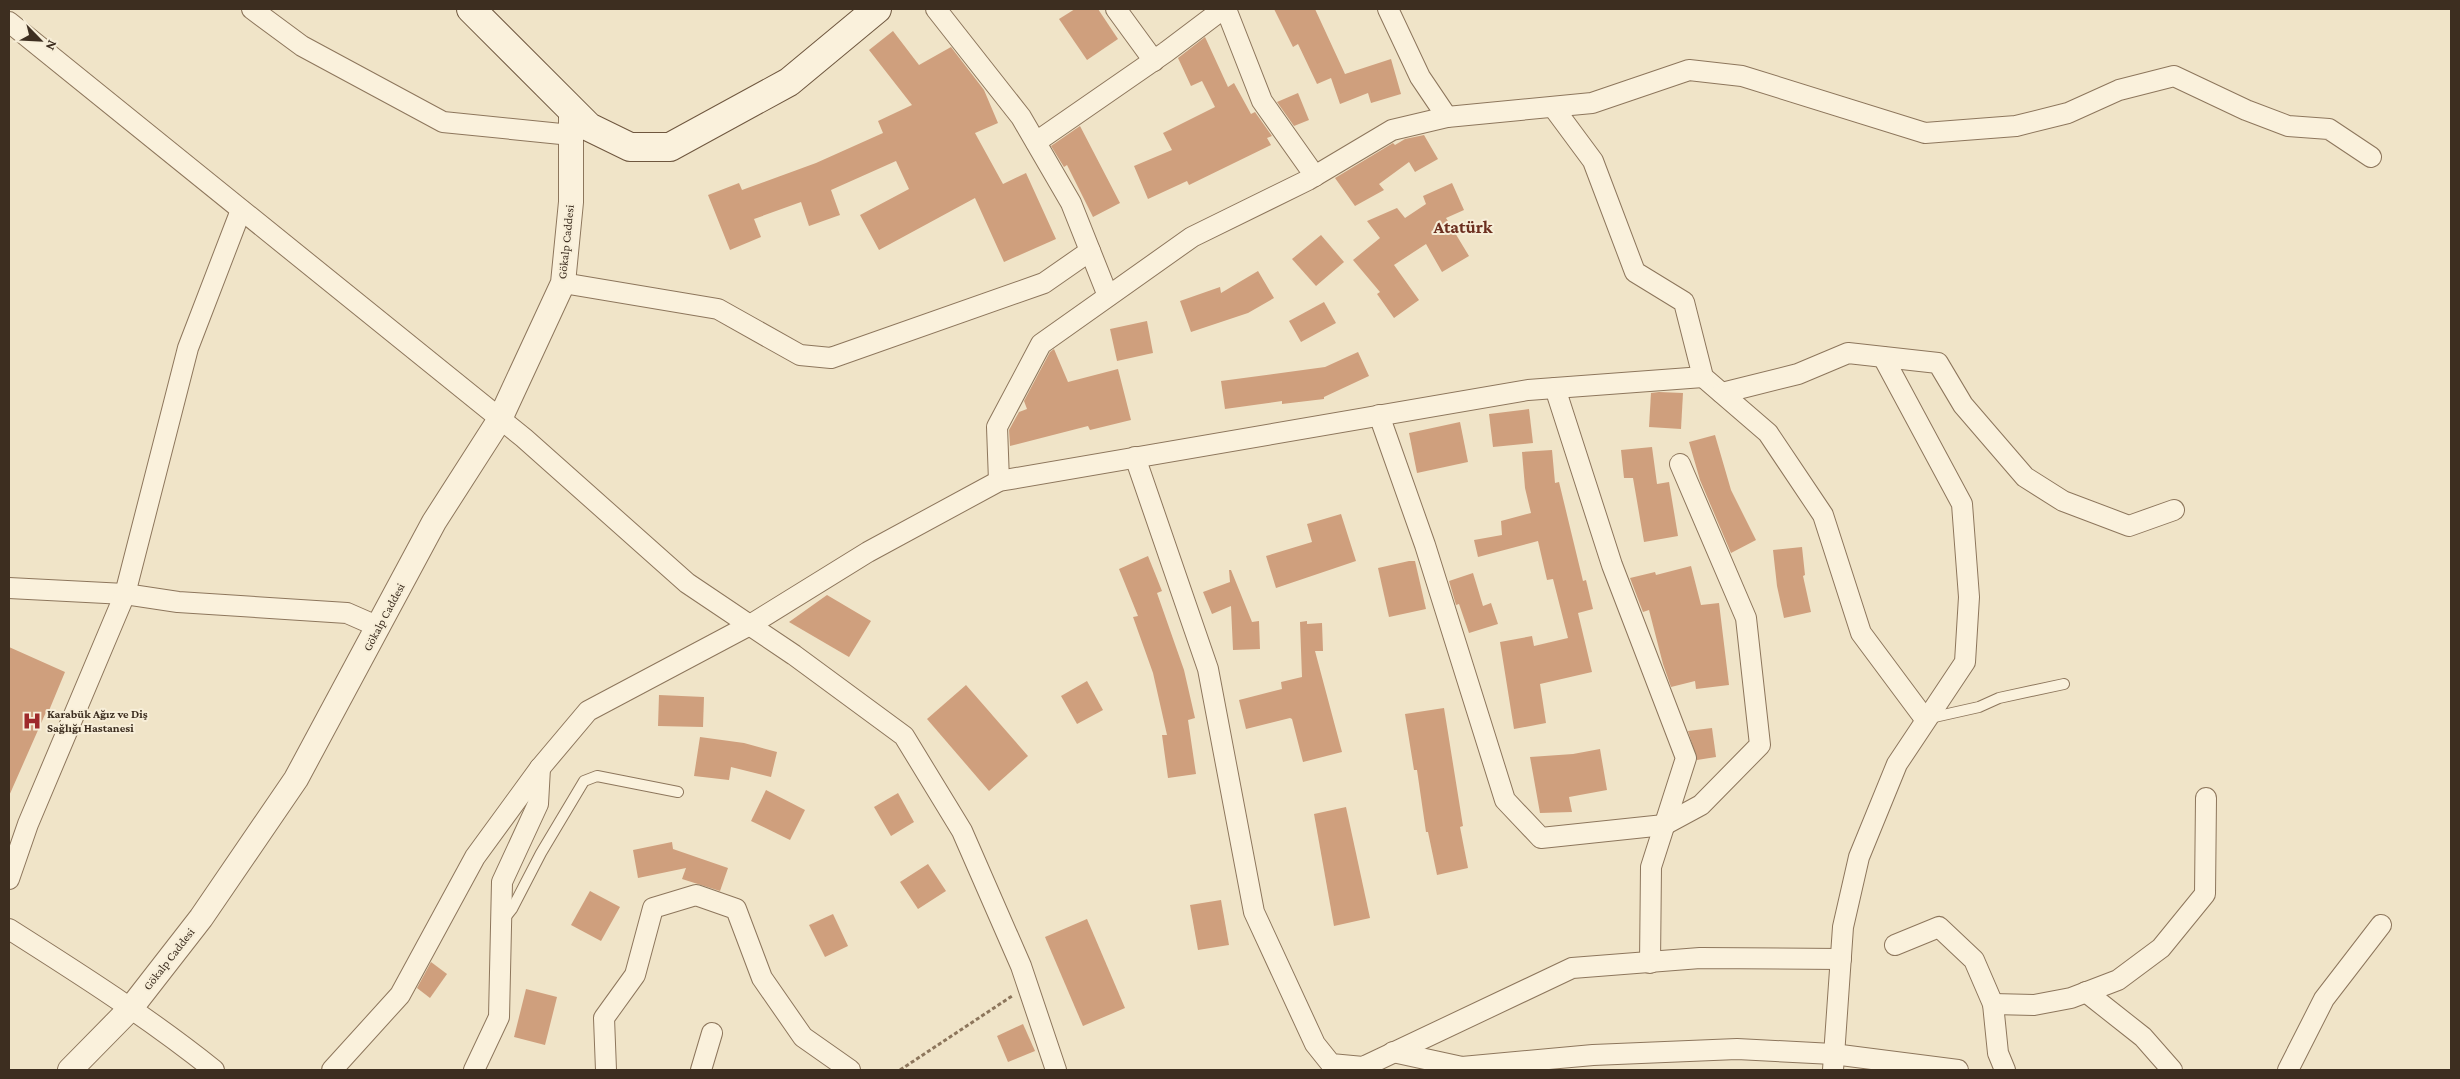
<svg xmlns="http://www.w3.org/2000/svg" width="2460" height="1079" font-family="'Crimson Pro',serif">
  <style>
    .building { fill: #cf9f7d }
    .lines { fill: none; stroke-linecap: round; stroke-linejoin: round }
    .service-casing { stroke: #8d765c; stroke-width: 12 }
    .minor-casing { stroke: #8d765c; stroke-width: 22 }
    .tertiary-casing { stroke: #8d765c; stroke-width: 26 }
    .secondary-casing { stroke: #6f573f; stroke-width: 30 }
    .path { stroke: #8d765c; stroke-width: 3; stroke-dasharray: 4 2.5; stroke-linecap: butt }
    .service { stroke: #faf1dc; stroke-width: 10 }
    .minor { stroke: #faf1dc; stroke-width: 20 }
    .tertiary { stroke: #faf1dc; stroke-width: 24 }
    .secondary { stroke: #faf1dc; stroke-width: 28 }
    .labels { text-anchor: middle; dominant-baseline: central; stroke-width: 4; stroke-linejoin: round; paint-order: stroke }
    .street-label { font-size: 12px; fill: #3d2e20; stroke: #f7eed8 }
    .poi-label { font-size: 12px; font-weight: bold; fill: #3d2e20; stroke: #f7eed8; text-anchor: start }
    .district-label { font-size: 18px; font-weight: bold; fill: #6b2e1e; stroke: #f7eed8 }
  </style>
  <rect width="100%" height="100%" fill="#f0e4c8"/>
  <g class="building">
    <path d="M1075,9H1098L1118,39L1087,60L1059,19Z"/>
    <path d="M1274,9H1315L1345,74L1391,59L1401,94L1371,103L1368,93L1340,104L1331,78L1317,84L1298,44L1293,47Z"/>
    <path d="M893,31L919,65L951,47L984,90L998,123L975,133L1003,184L1026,173L1056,239L1004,262L975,198L879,250L860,215L909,189L896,161L831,190L840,215L809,226L801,202L754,219L761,237L730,250L708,195L739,183L742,190L816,163L883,133L878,121L912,105L869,50Z"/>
    <path d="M1205,37L1228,87L1234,83L1251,114L1255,112L1272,136L1267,138L1271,145L1189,185L1187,181L1148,199L1134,166L1172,150L1163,133L1215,107L1202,81L1191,86L1178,58Z"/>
    <path d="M1298,93L1309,120L1294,126L1277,102Z"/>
    <path d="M1080,126L1120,203L1093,217L1067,165L1064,167L1051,146Z"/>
    <path d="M1424,135L1438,159L1415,172L1409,162L1379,184L1384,190L1355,206L1335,178L1393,143L1395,145L1405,139Z"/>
    <path d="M1452,183L1464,210L1446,218L1469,256L1442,272L1426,244L1394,265L1419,300L1394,318L1377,294L1380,292L1353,260L1380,238L1367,221L1397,208L1405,218L1426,204L1423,196Z"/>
    <path d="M1321,235L1344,262L1316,286L1292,259Z"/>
    <path d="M1258,271L1274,298L1248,313L1191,332L1180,301L1220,287L1221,293Z"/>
    <path d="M1324,302L1336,323L1301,342L1289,321Z"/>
    <path d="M1147,321L1153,353L1117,361L1110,329Z"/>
    <path d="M1054,349L1068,382L1118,369L1131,420L1090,430L1088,426L1010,446L1009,430L1019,412L1027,409L1024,401L1050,352Z"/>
    <path d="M1358,352L1369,376L1324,397V399L1282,404V401L1225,409L1221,381L1325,367Z"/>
    <path d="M1659,392L1683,393L1681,429L1649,427L1651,393Z"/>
    <path d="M1529,409L1533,443L1493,447L1489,414Z"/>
    <path d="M1460,422L1468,462L1417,473L1409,433Z"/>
    <path d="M1715,435L1731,490L1756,540L1731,553L1700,480L1689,442Z"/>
    <path d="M1652,447L1657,484L1669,482L1678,536L1644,542L1633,478H1624L1621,450Z"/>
    <path d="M1552,450L1555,483L1559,482L1583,581L1586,580L1593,609L1578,613L1592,672L1540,684L1546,723L1514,729L1500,642L1532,636L1534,646L1568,638L1553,579L1547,580L1538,541L1478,557L1474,540L1502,535L1501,521L1531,513L1525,488L1522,452Z"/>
    <path d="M1341,514L1356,561L1276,588L1266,556L1312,542L1307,524Z"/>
    <path d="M1802,547L1805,575L1803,576L1811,612L1784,618L1777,586L1773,550Z"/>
    <path d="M1148,556L1162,591L1157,593L1184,670L1195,718L1188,720L1196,774L1168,778L1162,735H1167L1153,673L1133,617L1138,616L1119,569Z"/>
    <path d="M1409,561H1415L1426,609L1389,617L1378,568Z"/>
    <path d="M1691,566L1701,605L1719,603L1729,685L1696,689L1695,681L1671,687L1663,664L1649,610L1643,612L1630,578L1655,572L1656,575Z"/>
    <path d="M1229,570H1231L1252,622L1259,621L1260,649L1233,650L1231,606L1212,614L1203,592L1230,582Z"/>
    <path d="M1473,573L1483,606L1491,603L1498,624L1469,633L1459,604L1456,605L1449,581Z"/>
    <path d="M827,595L871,621L849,657L789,622Z"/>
    <path d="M1307,621V624L1322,623L1323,651H1315L1342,752L1303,762L1292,719L1290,718L1246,729L1239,700L1282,689L1281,682L1302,677L1300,622Z"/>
    <path d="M9,647L65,672L48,713L46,712L9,796Z"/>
    <path d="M1087,681L1103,710L1077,724L1061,696Z"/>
    <path d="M966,685L1028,756L989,791L927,719Z"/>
    <path d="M659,695L704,697L703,727L658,726Z"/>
    <path d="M1444,708L1463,826L1460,827L1468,868L1437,875L1428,832H1426L1417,770H1414L1405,714Z"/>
    <path d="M1712,728L1716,757L1697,760L1688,731Z"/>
    <path d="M700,737L744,743L777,752L771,777L731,767L729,780L694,776Z"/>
    <path d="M1600,749L1607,790L1569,797L1572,812L1540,813L1530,757L1573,754Z"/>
    <path d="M766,790L805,810L790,840L751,821Z"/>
    <path d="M898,793L914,822L891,836L874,807Z"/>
    <path d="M1346,807L1370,918L1334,926L1314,814Z"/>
    <path d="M672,842L673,849L728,868L720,891L682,879L686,868L638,878L633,850Z"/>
    <path d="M928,864L946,891L918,909L900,882Z"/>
    <path d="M590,891L620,907L601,941L571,925Z"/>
    <path d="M1221,900L1229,945L1198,950L1190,905Z"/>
    <path d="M833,914L848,946L825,957L809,925Z"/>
    <path d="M1087,919L1125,1008L1083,1026L1045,937Z"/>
    <path d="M431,962L447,974L430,998L417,988Z"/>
    <path d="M526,989L557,997L545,1045L514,1037Z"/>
    <path d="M1023,1024L1035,1051L1008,1062L997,1036Z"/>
  </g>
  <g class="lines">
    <g class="service-casing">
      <g id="service">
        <path d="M1930,718L1979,707L1999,698L2064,684"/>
        <path d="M504,919L512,909L541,853L584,781L597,776L678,792"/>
      </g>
    </g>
    <g class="minor-casing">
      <g id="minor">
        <path d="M252,9L302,46L443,122L571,135"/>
        <path d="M936,9L1021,117L1071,203L1108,296"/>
        <path d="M1116,9L1154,61"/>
        <path d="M1226,9L1262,101L1315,176"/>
        <path d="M1388,9L1420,77L1447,117"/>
        <path d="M9,22L524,438L687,583L794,655L904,736L962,831L1021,966L1056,1070"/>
        <path d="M1553,107L1593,161L1635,272L1684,302L1703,377L1768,433L1823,515L1861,633L1925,719"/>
        <path d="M1036,142L1166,52L1223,9"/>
        <path d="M563,283L718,309L800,355L831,358L1044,283L1090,251"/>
        <path d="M1555,388L1612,565L1686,758L1651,867L1650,963"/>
        <path d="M1722,393L1798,374L1848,353L1938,363L1963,405L2025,477L2063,501L2129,526L2174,510"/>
        <path d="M1379,415L1425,545L1505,800L1541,838L1664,825L1701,805L1760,745L1746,618L1680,464"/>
        <path d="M1135,457L1208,669L1254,912L1315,1044L1331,1064L1363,1067L1572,968L1700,958L1841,959"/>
        <path d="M999,481L997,427L1041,344L1192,237L1308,180L1392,130L1447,117L1592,103L1689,70L1742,76L1925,133L2016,126L2068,113L2119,90L2174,76L2246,110L2288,126L2329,129L2371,157"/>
        <path d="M9,588L125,594L178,602L347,613L379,627"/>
        <path d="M9,879L28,824L125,594L188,348L241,210"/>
        <path d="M9,929C80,974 149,1018 214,1070"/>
        <path d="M1895,945L1939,927L1974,960L1993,1004L1998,1053L2005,1070"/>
        <path d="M2086,992L2143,1037L2172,1070"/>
        <path d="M1993,1004L2034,1005L2071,998L2118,980L2161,948L2205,894L2206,798"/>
        <path d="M1393,1052L1462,1067L1593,1055L1737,1049L1833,1054L1958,1070"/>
        <path d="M332,1070L400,995L475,857L540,768L588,711L750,625L868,552L999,481L1528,390L1703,377"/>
        <path d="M474,1070L499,1017L502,882L538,804L540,768"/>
        <path d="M606,1070L604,1018L635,975L653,908L696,895L736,909L762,978L803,1037L850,1070"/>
        <path d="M701,1070L712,1033"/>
        <path d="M1833,1070L1843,927L1859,857L1897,764L1965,662L1969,597L1962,504L1883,357"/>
        <path d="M2288,1070L2324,999L2381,925"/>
      </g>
    </g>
    <g class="tertiary-casing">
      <path id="tertiary" d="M70,1070L131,1008L201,918L296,779L434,522L500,419L563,283L571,202V109"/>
    </g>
    <g class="secondary-casing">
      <path id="secondary" d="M471,9L589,127L630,147H670L789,82L877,9"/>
    </g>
    <path class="path" d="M900,1070L1012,996"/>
    <use href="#service" class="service"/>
    <use href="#minor" class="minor"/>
    <use href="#tertiary" class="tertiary"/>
    <use href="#secondary" class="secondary"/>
  </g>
  <defs>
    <g id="hospital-bare" transform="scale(1.5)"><path d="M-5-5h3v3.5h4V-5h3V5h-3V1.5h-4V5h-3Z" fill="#9e2a2b" stroke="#f7eed8" stroke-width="2.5" paint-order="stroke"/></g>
  </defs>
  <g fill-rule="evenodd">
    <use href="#hospital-bare" x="32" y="721"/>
  </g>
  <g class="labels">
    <g class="street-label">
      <text transform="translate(566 242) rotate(-84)">Gökalp Caddesi</text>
      <text transform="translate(384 617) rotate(-62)">Gökalp Caddesi</text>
      <text transform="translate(169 959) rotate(-52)">Gökalp Caddesi</text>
    </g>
    <g class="poi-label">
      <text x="47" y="714">Karabük Ağız ve Diş<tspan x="47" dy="14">Sağlığı Hastanesi</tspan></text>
    </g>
    <g class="district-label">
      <text x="1463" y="227">Atatürk</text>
    </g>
  </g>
  <rect width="2460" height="1079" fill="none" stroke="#3d2e20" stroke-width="20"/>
  <g transform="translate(40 40) rotate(114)" stroke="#f7eed8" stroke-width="4" paint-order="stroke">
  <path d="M0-4L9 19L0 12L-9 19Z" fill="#3d2e20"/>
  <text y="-8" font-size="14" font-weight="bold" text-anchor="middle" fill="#3d2e20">N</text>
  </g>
</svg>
